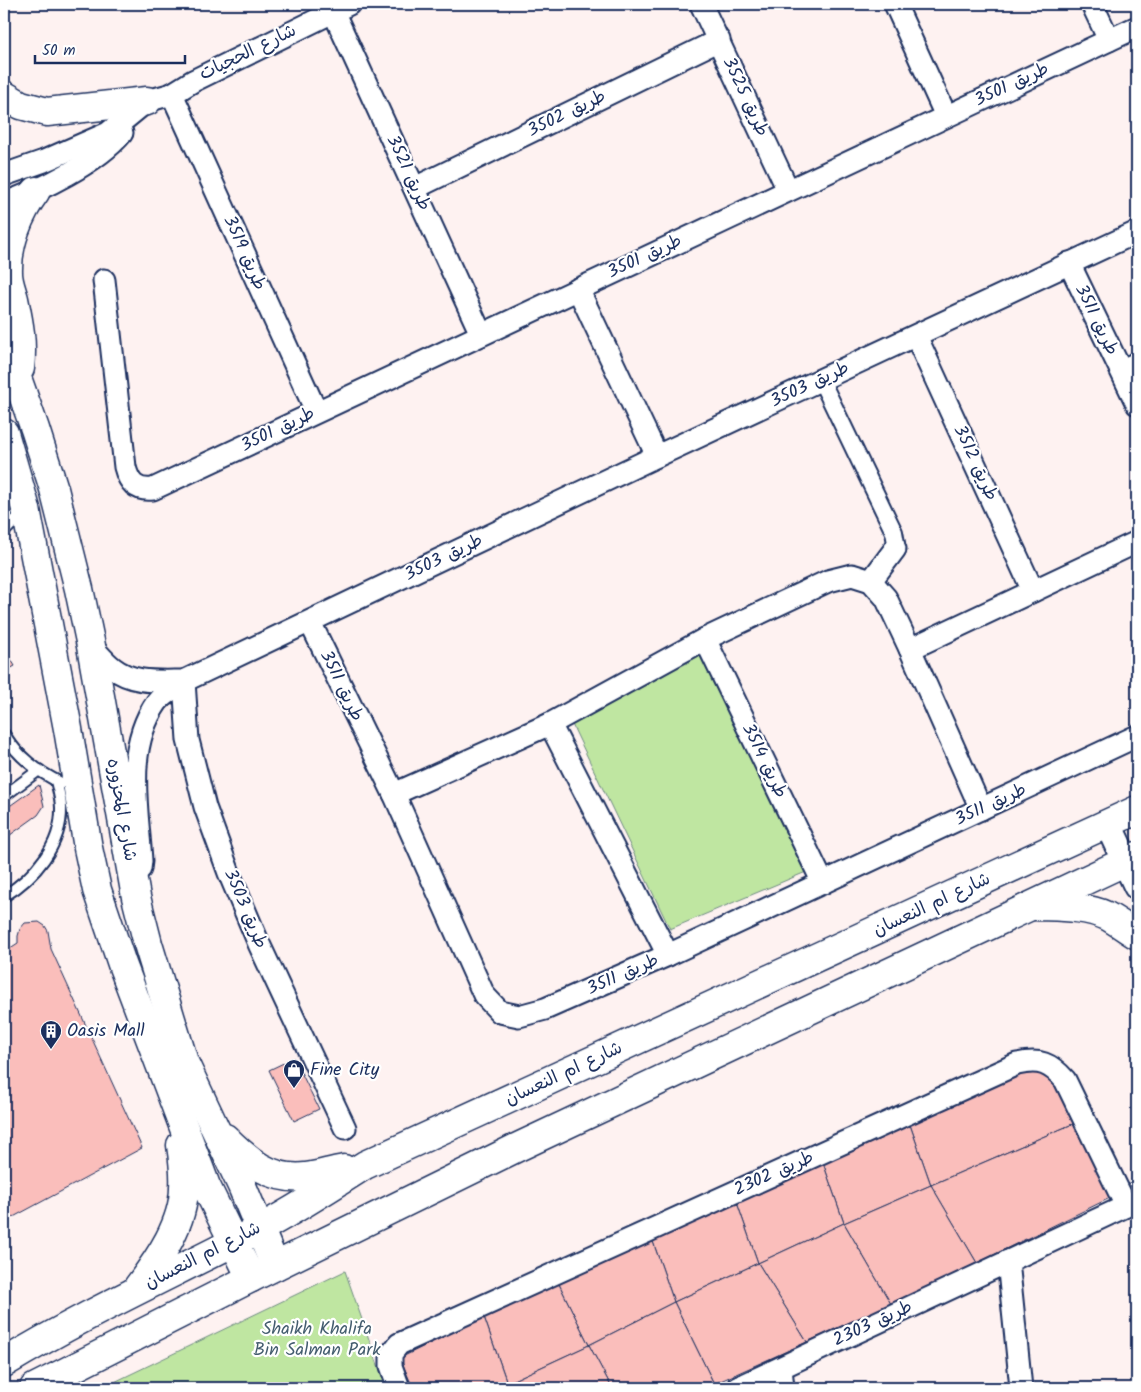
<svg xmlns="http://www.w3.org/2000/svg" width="1141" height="1392" font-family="Kalam,'Playpen Sans Arabic',sans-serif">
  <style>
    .green { fill: #bfe6a1; stroke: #6d8a80 }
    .building { fill: #fabebb; stroke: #1b2f5e }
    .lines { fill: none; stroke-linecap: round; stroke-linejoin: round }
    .service-casing { stroke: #1b2f5e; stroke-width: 14 }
    .pedestrian-casing { stroke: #1b2f5e; stroke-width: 20 }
    .minor-casing { stroke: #1b2f5e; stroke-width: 25 }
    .tertiary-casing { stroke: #1b2f5e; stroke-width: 30 }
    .secondary-casing { stroke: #1b2f5e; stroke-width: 31 }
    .service { stroke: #fff; stroke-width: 10 }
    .pedestrian { stroke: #fff; stroke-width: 16 }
    .minor { stroke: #fff; stroke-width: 21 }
    .tertiary { stroke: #fff; stroke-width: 26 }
    .secondary { stroke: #fff; stroke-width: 28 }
    .labels { text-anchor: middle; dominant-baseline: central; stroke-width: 4.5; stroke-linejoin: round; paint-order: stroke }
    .street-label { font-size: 18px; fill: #1b2f5e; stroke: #fff }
    .poi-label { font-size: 18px; fill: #1b2f5e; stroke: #fff; text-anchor: start }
    .park-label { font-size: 18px; fill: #445d6f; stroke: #fff }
  </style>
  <rect width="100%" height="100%" fill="#fef2f1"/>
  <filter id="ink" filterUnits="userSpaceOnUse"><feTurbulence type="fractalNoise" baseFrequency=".02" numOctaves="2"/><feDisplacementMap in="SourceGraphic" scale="10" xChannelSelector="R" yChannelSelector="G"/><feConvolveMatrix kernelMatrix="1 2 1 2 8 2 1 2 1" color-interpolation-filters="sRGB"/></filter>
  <g filter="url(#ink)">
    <g class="green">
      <path d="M698,650L806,872L670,929L567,714Z"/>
      <path d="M345,1271L386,1388H102Z"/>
    </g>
    <g class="building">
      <path d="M4,648L15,666L4,672Z"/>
      <path d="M39,785L44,806L38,815L6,838L4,835V810Z"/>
      <path d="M39,922L45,926L48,931L51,949L142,1148L4,1222V952L18,943V936L20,929L25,923Z"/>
      <path d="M294,1058L319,1109L294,1121L269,1070Z"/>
      <path d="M1031,1066L1064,1081L1082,1120L931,1185L908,1119Z"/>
      <path d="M908,1119L931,1185L844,1223L821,1157Z"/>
      <path d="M1082,1120L1118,1194L977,1263L931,1185Z"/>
      <path d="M821,1157L844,1223L758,1263L735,1197Z"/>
      <path d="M931,1185L977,1263L891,1304L844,1223Z"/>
      <path d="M735,1197L758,1263L674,1302L651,1236Z"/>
      <path d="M844,1223L891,1304L807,1342L758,1263Z"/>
      <path d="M651,1236L674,1302L589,1345L557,1280Z"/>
      <path d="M758,1263L807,1342L714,1384L674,1302Z"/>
      <path d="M557,1280L589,1345L507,1383L484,1317Z"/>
      <path d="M674,1302L714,1384L703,1388H612L589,1345Z"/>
      <path d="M484,1317L507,1383L498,1388H413L400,1358Z"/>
      <path d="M589,1345L612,1388H510L507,1383Z"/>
    </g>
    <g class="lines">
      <g class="service-casing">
        <g id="service">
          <path d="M1118,366L1137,357"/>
          <path d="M4,532L24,511"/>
          <path d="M4,734C18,757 37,771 61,783"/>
          <path d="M4,796L39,770"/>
          <path d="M4,896C34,878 62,845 61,808C61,799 58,789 56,781"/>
        </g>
      </g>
      <g class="pedestrian-casing">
        <path id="pedestrian" d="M821,380L894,532L896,543L895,549"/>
      </g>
      <g class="minor-casing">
        <g id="minor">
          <path d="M701,4L788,190"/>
          <path d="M895,4L946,116"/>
          <path d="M1092,4L1109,40"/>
          <path d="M333,11L481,334"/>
          <path d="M172,94L316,411"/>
          <path d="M4,175L44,161L108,133L147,101L172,94L193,81L349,4"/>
          <path d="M415,188L719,40"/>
          <path d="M4,203C40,191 98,162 122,133"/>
          <path d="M1069,263L1137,404"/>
          <path d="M104,280L125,467C129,483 136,491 153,489L1137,27"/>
          <path d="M578,289L657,456"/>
          <path d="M916,336L1033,591"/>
          <path d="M871,581L895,549"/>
          <path d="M310,622L394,794L484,995L500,1012L519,1016L545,1009L668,955L1137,736"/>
          <path d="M705,639L823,883"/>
          <path d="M91,646C98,653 105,662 113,668C133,684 160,681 184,681"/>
          <path d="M910,649L1137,542"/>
          <path d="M184,681L188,740L205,807L229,873L259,944L345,1128"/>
          <path d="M550,724L668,955"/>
          <path d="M394,794L550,724L705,639L828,581L852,575L871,581L886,598L910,649L981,809"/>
          <path d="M140,869L141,861C138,809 124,749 157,702C163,694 176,687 184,681L657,456L1137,232"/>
          <path d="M1008,1261L1021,1388"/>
          <path d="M781,1368L783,1388"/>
          <path d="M399,1388L391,1366V1354L399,1344L1017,1064C1040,1059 1050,1063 1065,1080L1126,1206"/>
          <path d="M737,1388L1137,1201"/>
        </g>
      </g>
      <g class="tertiary-casing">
        <path id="tertiary" d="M1108,824L1137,886"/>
      </g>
      <g class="secondary-casing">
        <g id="secondary">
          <path d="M4,95L21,105L47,112L147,101"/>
          <path d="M4,341L35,429L54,489L79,589L91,646L136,897L148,944L184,1062L242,1186L275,1266"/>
          <path d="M20,368C23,343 19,323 14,299C12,291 8,282 8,273C7,244 19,214 36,191"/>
          <path d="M4,433L26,509L68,729L88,848L97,890L122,964L206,1186L251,1278"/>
          <path d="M1035,906C1059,907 1085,906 1107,916C1118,922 1127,929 1137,935"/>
          <path d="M225,1138C248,1161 271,1181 306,1177C318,1176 331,1171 344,1169"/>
          <path d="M138,1287C159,1259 184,1223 184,1187C185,1173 183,1158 181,1145"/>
          <path d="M4,1363C86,1313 173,1274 257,1230C294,1211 330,1187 365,1165L1137,810"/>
          <path d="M34,1388L251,1278L516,1148L1137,856"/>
        </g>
      </g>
      <use href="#service" class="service"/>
      <use href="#pedestrian" class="pedestrian"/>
      <use href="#minor" class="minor"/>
      <use href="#tertiary" class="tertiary"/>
      <use href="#secondary" class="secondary"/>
    </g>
  </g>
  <defs>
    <g id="building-pin" transform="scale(1.125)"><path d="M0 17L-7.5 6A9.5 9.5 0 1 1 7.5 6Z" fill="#1b2f5e" stroke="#fff"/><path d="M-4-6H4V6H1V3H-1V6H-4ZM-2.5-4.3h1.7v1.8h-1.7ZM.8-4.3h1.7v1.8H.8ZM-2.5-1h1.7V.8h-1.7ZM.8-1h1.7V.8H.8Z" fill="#fff"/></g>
    <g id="shop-pin" transform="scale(1.125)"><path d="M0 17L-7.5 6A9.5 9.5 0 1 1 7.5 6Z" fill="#1b2f5e" stroke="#fff"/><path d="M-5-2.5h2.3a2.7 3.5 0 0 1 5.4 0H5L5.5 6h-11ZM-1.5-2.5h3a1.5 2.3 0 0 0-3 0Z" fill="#fff"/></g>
  </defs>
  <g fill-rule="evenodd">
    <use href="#building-pin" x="51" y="1031"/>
    <use href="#shop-pin" x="294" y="1070"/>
  </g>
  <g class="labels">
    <g class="street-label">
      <text transform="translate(248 53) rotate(-26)">شارع الحجيات</text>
      <text transform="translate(1012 85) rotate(-25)">طريق 3501</text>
      <text transform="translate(745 97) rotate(65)">طريق 3525</text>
      <text transform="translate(567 114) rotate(-26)">طريق 3502</text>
      <text transform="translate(408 173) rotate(65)">طريق 3521</text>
      <text transform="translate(244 253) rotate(66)">طريق 3519</text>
      <text transform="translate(645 257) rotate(-25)">طريق 3501</text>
      <text transform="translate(1096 320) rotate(64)">طريق 3511</text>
      <text transform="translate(810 385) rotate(-25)">طريق 3503</text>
      <text transform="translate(278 430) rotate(-26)">طريق 3501</text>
      <text transform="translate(975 463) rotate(65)">طريق 3512</text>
      <text transform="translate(444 558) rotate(-26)">طريق 3503</text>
      <text transform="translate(341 686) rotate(64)">طريق 3511</text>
      <text transform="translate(764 761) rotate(64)">طريق 3514</text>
      <text transform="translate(991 805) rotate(-25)">طريق 3511</text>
      <text transform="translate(121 810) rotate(80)">شارع المحزوره</text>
      <text transform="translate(932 905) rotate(-25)">شارع ام النعسان</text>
      <text transform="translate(245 909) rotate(67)">طريق 3503</text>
      <text transform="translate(623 975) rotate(-24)">طريق 3511</text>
      <text transform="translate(564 1074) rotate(-25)">شارع ام النعسان</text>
      <text transform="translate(774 1174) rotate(-24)">طريق 2302</text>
      <text transform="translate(203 1256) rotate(-27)">شارع ام النعسان</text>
      <text transform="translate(873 1324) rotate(-25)">طريق 2303</text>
    </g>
    <g class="poi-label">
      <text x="67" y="1031">Oasis Mall</text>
      <text x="310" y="1070">Fine City</text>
    </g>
    <g class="park-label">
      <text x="317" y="1329">Shaikh Khalifa<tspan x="317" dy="21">Bin Salman Park</tspan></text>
    </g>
  </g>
  <rect width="1141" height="1392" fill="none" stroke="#fff" stroke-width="20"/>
  <rect x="10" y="10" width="1121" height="1372" fill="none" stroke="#1b2f5e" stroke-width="2" filter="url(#ink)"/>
  <path d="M35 55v8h150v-8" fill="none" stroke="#1b2f5e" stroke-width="2.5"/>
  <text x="42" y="55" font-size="15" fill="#1b2f5e" stroke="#ffffff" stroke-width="4" paint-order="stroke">50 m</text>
</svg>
